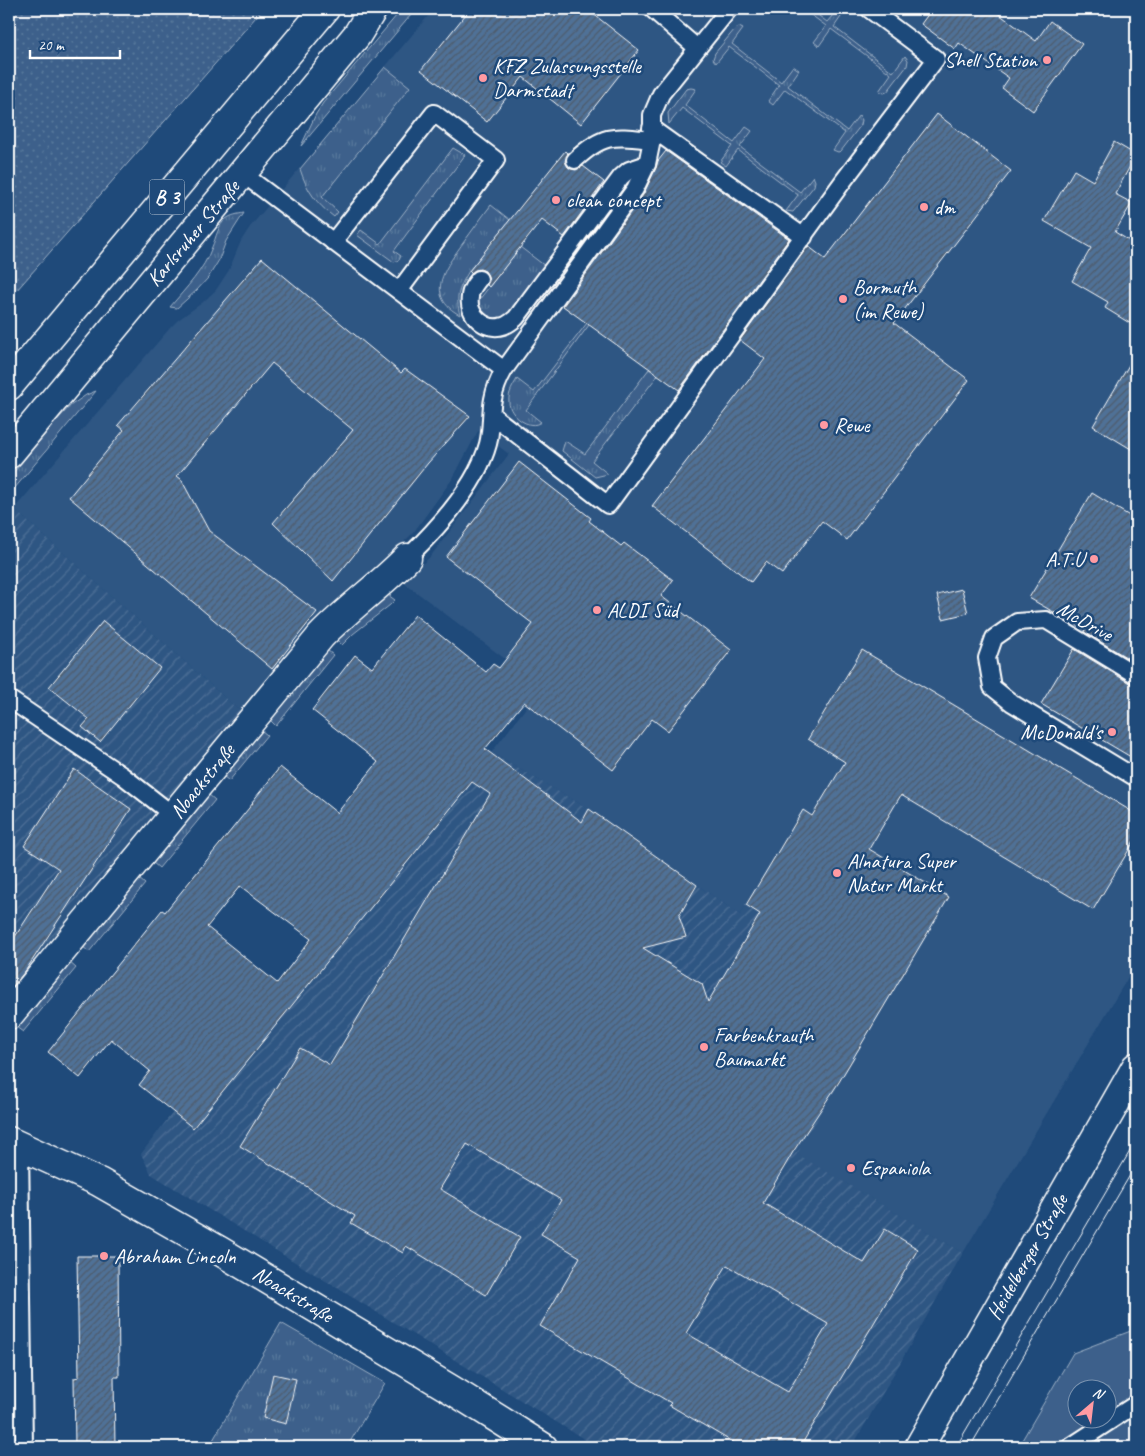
<svg xmlns="http://www.w3.org/2000/svg" width="1145" height="1456" font-family="Caveat,sans-serif">
  <style>
    .built { fill: #2e5683 }
    .industrial { fill: url(#industrial-furrows) }
    .grass { fill: url(#grass-tufts); stroke: #9eb0c5 }
    .garden { fill: url(#garden-dots); stroke: #9eb0c5 }
    .pitch { fill: #3c618b; stroke: #9eb0c5; fill-rule: evenodd }
    .building { fill: url(#building-hatch); stroke: #fff; fill-rule: evenodd }
    .lines { fill: none; stroke-linecap: round; stroke-linejoin: round }
    .service-casing { stroke: #fff; stroke-width: 20 }
    .minor-casing { stroke: #fff; stroke-width: 31 }
    .tertiary-casing { stroke: #fff; stroke-width: 31 }
    .primary-casing { stroke: #fff; stroke-width: 31 }
    .service { stroke: #1f4a7a; stroke-width: 16 }
    .minor { stroke: #1f4a7a; stroke-width: 28 }
    .tertiary { stroke: #1f4a7a; stroke-width: 28 }
    .primary { stroke: #1f4a7a; stroke-width: 28 }
    .tram { stroke: #fff; stroke-width: 1 }
    .poi-dot { fill: #ff9aa2; stroke: #1f4a7a; stroke-width: 2 }
    .labels { text-anchor: middle; dominant-baseline: central; stroke-width: 5; stroke-linejoin: round; paint-order: stroke }
    .shield { fill: #1f4a7a; stroke: #bcc9d7; stroke-width: 1 }
    .shield-label { font-size: 20px; font-weight: bold; fill: #fff }
    .poi-label { font-size: 21px; fill: #fff; stroke: #1f4a7a; text-anchor: start }
    .street-label { font-size: 21px; fill: #fff; stroke: #1f4a7a }
  </style>
  <defs>
    <pattern id="industrial-furrows" width="10" height="10" patternUnits="userSpaceOnUse" patternTransform="scale(1.25)"><rect width="10" height="10" fill="#2e5683"/><path d="M-1 1l2-2M0 10L10 0M9 11l2-2" fill="none" stroke="#4d6f96"/></pattern>
    <pattern id="grass-tufts" width="24" height="20" patternUnits="userSpaceOnUse" patternTransform="scale(1.25)"><rect width="24" height="20" fill="#3c618b"/><path d="M3 7l-1-3M5 7V3M7 7l1-3M15 17l-1-3M17 17v-4M19 17l1-3" fill="none" stroke="#59799c"/></pattern>
    <pattern id="garden-dots" width="8" height="8" patternUnits="userSpaceOnUse" patternTransform="scale(1.25)"><rect width="8" height="8" fill="#3c618b"/><path d="M2 2h.1M6 6h.1" fill="none" stroke="#59799c" stroke-width="1.8" stroke-linecap="round"/></pattern>
    <pattern id="building-hatch" width="6" height="6" patternUnits="userSpaceOnUse" patternTransform="scale(1.25)"><rect width="6" height="6" fill="#507197"/><path d="M-1 1l2-2M0 6l6-6M5 7l2-2" fill="none" stroke="#4e5b6a"/></pattern>
  </defs>
  <rect width="100%" height="100%" fill="#1f4a7a"/>
  <filter id="ink" filterUnits="userSpaceOnUse"><feTurbulence type="fractalNoise" baseFrequency=".02" numOctaves="2"/><feDisplacementMap in="SourceGraphic" scale="10" xChannelSelector="R" yChannelSelector="G"/><feConvolveMatrix kernelMatrix="1 2 1 2 8 2 1 2 1" color-interpolation-filters="sRGB"/></filter>
  <g filter="url(#ink)">
    <path class="built" d="M434,9H1121L1136,19V964L963,1253L796,1154L893,993L746,905L740,915L589,809L491,753L542,687L403,582L430,557L509,454L478,431L453,478L413,533L371,574L335,602L242,713L14,509L170,328L178,320L202,303L216,290L229,270L241,241L250,227Z"/>
    <g class="industrial">
      <path d="M14,509L242,713L9,996V515Z"/>
      <path d="M472,740L491,753L589,809L740,915L746,905L893,993L797,1154L963,1253L852,1447H597L151,1174L141,1154L173,1112Z"/>
    </g>
    <g class="grass">
      <path d="M402,9H416L301,146L316,114L323,103Z"/>
      <path d="M803,9H810L827,22L838,9H843L845,11L834,27L893,72L905,56L908,60L907,66L887,92L884,93L879,91L891,74L831,29L819,46L814,42L826,26Z"/>
      <path d="M739,27L743,29L732,44L781,82L793,66L799,70L788,86L847,131L859,115L862,120L861,125L841,151L838,152L833,150L845,133L785,89L773,105L768,101L779,85L729,47L716,63L713,59L715,53L735,29Z"/>
      <path d="M385,67L410,87L322,197L338,212L334,217C316,203 307,191 300,169Z"/>
      <path d="M691,88L696,89L685,105L734,143L746,127L752,131L740,147L800,192L813,176L815,181L814,186L793,212L786,211L798,195L738,150L726,166L720,162L732,146L682,108L669,124L668,113L686,89Z"/>
      <path d="M453,148L465,155L394,251L401,256L399,260L394,262L357,235L361,230L380,244Z"/>
      <path d="M491,205L510,220L469,271C459,288 455,296 460,315C424,296 445,268 463,243C472,231 481,218 491,205Z"/>
      <path d="M244,213L226,241L219,260L208,278L197,290L177,308L170,307C186,288 204,270 212,247C216,238 218,225 226,219C231,215 238,214 244,213Z"/>
      <path d="M520,247L545,266L510,314C497,323 479,317 479,300Z"/>
      <path d="M587,323L589,325L526,410L541,422C529,431 509,415 509,402C508,393 513,386 517,379L534,392Z"/>
      <path d="M649,369L658,375L592,461L608,474L595,477L562,451L565,441L585,454Z"/>
      <path d="M96,391L9,495V478L52,426L70,406L86,395Z"/>
      <path d="M388,595L395,600L390,605L353,634L342,645L336,639L355,621Z"/>
      <path d="M327,650L333,655L276,726L270,720Z"/>
      <path d="M261,730L267,735L229,781L223,776Z"/>
      <path d="M208,794L215,800L159,868L152,862Z"/>
      <path d="M138,878L145,884L89,952L82,946Z"/>
      <path d="M69,962L76,968L23,1032L16,1027Z"/>
      <path d="M281,1323L385,1383L347,1447H209Z"/>
    </g>
    <path class="garden" d="M9,9H263L9,299Z"/>
    <path class="pitch" d="M1136,1329V1447H1018L1073,1353ZM1078,1388H1108V1418H1078Z"/>
    <g class="building">
      <path d="M470,9H587L639,50L581,124L523,77L487,122L421,70Z"/>
      <path d="M932,9H992L1036,41L1050,21L1082,44L1033,111L1002,88L1009,78L959,43L955,49L921,24Z"/>
      <path d="M937,114L1011,171L894,323L969,380L847,540L822,521L782,574L766,562L751,582L652,506L765,359L740,340L808,246L825,259Z"/>
      <path d="M1114,142L1136,155L1115,194L1132,203L1115,232L1136,245V327L1105,308L1108,302L1072,281L1091,248L1044,221L1074,170L1093,181Z"/>
      <path d="M565,151L568,154L565,161L568,167L571,169L576,170L583,166L604,182L564,237L542,220L489,287L487,285L489,281L488,276L485,271L480,269L475,270L471,273L469,271Z"/>
      <path d="M666,151L789,239L679,390L563,306L643,195L656,168L658,161Z"/>
      <path d="M262,258L401,373L405,369L470,416L428,463L333,581L273,523L353,430L272,363L177,476L181,479L209,531L317,612L272,669L69,497L124,430L118,425Z"/>
      <path d="M1136,353V452L1093,426Z"/>
      <path d="M519,462L591,518L589,521L621,546L624,543L673,580L661,596L731,650L668,731L652,719L613,770L524,702L485,749L582,822L589,809L697,885L679,916L686,937L643,948L702,984L708,1002L760,914L746,905L803,810L812,816L845,762L808,739L862,650L1136,814V838L1093,910L901,795L869,849L949,897L839,1082L793,1152L763,1203L864,1263L885,1229L918,1249L800,1447H741L669,1405L671,1403L540,1326L580,1257L541,1234L561,1200L467,1144L440,1189L520,1237L486,1295L406,1246L403,1253L351,1223L355,1216L240,1146L300,1048L330,1065L490,794L472,782L193,1128L139,1085L150,1071L111,1039L80,1078L48,1052L162,910L165,912L253,803L252,802L280,767L337,813L378,762L312,710L355,655L372,668L415,615L486,672L493,664L499,668L533,624L446,557ZM240,886L311,939L277,983L207,927ZM727,1265L828,1324L788,1392L686,1333Z"/>
      <path d="M1092,493L1136,520V663L1084,632L1085,630L1029,598Z"/>
      <path d="M962,589L968,613L943,619L937,595Z"/>
      <path d="M103,621L160,668L100,742L82,727L89,719L49,687Z"/>
      <path d="M1074,649L1131,684L1136,685V760L1041,704Z"/>
      <path d="M74,769L131,809L26,970L9,991V946L59,869L24,846Z"/>
      <path d="M77,1256H118L119,1377H114L115,1447H75L74,1378L79,1377Z"/>
      <path d="M273,1374L296,1379L286,1424L263,1418Z"/>
    </g>
    <g class="lines">
      <g class="service-casing">
        <g id="service">
          <path d="M652,9L697,48"/>
          <path d="M651,128L804,237"/>
          <path d="M575,160C604,133 614,136 652,140"/>
          <path d="M243,174L504,370"/>
          <path d="M333,242L434,113L496,160L399,291"/>
          <path d="M479,279C475,284 470,290 470,297C467,314 485,332 503,326C508,325 512,321 516,318L621,177L629,170L647,164"/>
          <path d="M492,415L608,505L844,180L936,59L869,9"/>
          <path d="M407,558C437,529 477,485 488,444C492,429 490,414 493,399C495,388 499,379 504,370L635,189L647,164L652,140V115L661,94L729,9"/>
          <path d="M1136,675L1046,620L1017,622L994,638L987,658L992,687L1012,703L1136,778"/>
          <path d="M9,699L123,776L173,815"/>
          <path d="M20,1146L24,1447"/>
          <path d="M1070,1447L1136,1404"/>
        </g>
      </g>
      <g class="minor-casing">
        <g id="minor">
          <path d="M9,1015L321,636C348,608 380,586 407,558"/>
          <path d="M9,1141L99,1182L220,1251L452,1390L543,1447"/>
        </g>
      </g>
      <g class="tertiary-casing">
        <path id="tertiary" d="M919,1447L1136,1067"/>
      </g>
      <g class="primary-casing">
        <g id="primary">
          <path d="M9,386L325,9"/>
          <path d="M9,454L357,35L373,9"/>
        </g>
      </g>
      <use href="#service" class="service"/>
      <use href="#minor" class="minor"/>
      <use href="#tertiary" class="tertiary"/>
      <use href="#primary" class="primary"/>
      <g class="tram">
        <path d="M956,1447L1136,1141"/>
        <path d="M970,1447L1136,1165"/>
      </g>
    </g>
  </g>
  <g class="poi-dot">
    <circle cx="1047" cy="60" r="5"/>
    <circle cx="483" cy="78" r="5"/>
    <circle cx="556" cy="200" r="5"/>
    <circle cx="924" cy="207" r="5"/>
    <circle cx="843" cy="299" r="5"/>
    <circle cx="824" cy="425" r="5"/>
    <circle cx="1094" cy="559" r="5"/>
    <circle cx="597" cy="610" r="5"/>
    <circle cx="1112" cy="732" r="5"/>
    <circle cx="837" cy="873" r="5"/>
    <circle cx="704" cy="1047" r="5"/>
    <circle cx="851" cy="1168" r="5"/>
    <circle cx="104" cy="1256" r="5"/>
  </g>
  <g class="labels">
    <rect class="shield" x="149.5" y="179.5" width="35" height="35" rx="4"/>
    <g class="shield-label">
      <text x="167" y="197">B 3</text>
    </g>
    <g class="poi-label">
      <text x="1037" y="60" text-anchor="end">Shell Station</text>
      <text x="493" y="66">KFZ Zulassungsstelle<tspan x="493" dy="24">Darmstadt</tspan></text>
      <text x="566" y="200">clean concept</text>
      <text x="934" y="207">dm</text>
      <text x="853" y="287">Bormuth<tspan x="853" dy="24">(im Rewe)</tspan></text>
      <text x="834" y="425">Rewe</text>
      <text x="1084" y="559" text-anchor="end">A.T.U</text>
      <text x="607" y="610">ALDI Süd</text>
      <text x="1102" y="732" text-anchor="end">McDonald's</text>
      <text x="847" y="861">Alnatura Super<tspan x="847" dy="24">Natur Markt</tspan></text>
      <text x="714" y="1035">Farbenkrauth<tspan x="714" dy="24">Baumarkt</tspan></text>
      <text x="861" y="1168">Espaniola</text>
      <text x="114" y="1256">Abraham Lincoln</text>
    </g>
    <g class="street-label">
      <text transform="translate(193 233) rotate(-50)">Karlsruher Straße</text>
      <text transform="translate(1085 621) rotate(29)">McDrive</text>
      <text transform="translate(202 781) rotate(-51)">Noackstraße</text>
      <text transform="translate(1027 1257) rotate(-60)">Heidelberger Straße</text>
      <text transform="translate(293 1294) rotate(31)">Noackstraße</text>
    </g>
  </g>
  <rect width="1145" height="1456" fill="none" stroke="#1f4a7a" stroke-width="30"/>
  <rect x="15" y="15" width="1115" height="1426" fill="none" stroke="#fff" stroke-width="2" filter="url(#ink)"/>
  <g transform="translate(1092 1404) rotate(28)"><circle r="24" fill="#1f4a7a" stroke="#7992af"/>
  <path d="M0-4L9 19L0 12L-9 19Z" fill="#ff9aa2"/>
  <text y="-8" font-size="14" font-weight="bold" text-anchor="middle" fill="#ffffff">N</text>
  </g>
  <path d="M30 50v8h90v-8" fill="none" stroke="#ffffff" stroke-width="2.5"/>
  <text x="38" y="50" font-size="15" fill="#ffffff" stroke="#1f4a7a" stroke-width="4" paint-order="stroke">20 m</text>
</svg>
